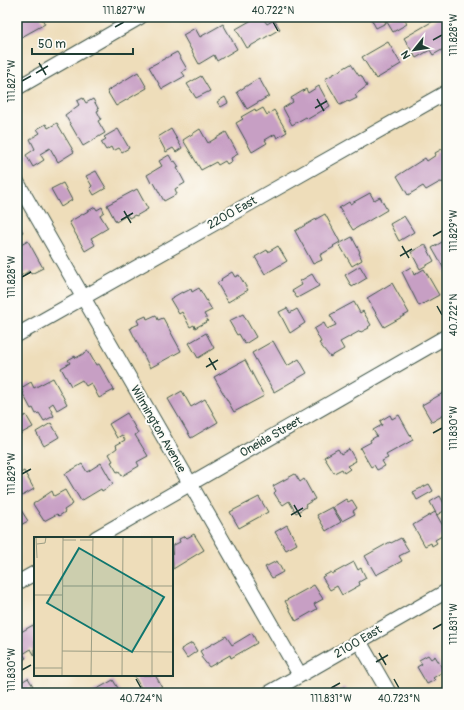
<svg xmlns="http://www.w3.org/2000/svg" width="464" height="710" font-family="Pangolin,sans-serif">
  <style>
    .building { fill: #c79fc4 }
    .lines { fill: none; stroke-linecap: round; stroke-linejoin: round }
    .minor-casing { stroke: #3e5548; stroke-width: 16 }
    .minor { stroke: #fff; stroke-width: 14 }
    .ticks { fill: none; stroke: #1f3d34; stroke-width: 1.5 }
    .labels { text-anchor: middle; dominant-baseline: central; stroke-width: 4; stroke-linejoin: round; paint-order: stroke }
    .street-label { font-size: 12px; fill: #1f3d34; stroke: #fdfcf7 }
    .inset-road { fill: none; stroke: #9b9d84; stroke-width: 1 }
    .view { fill: #0f766e; fill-opacity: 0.15; stroke: #0f766e; stroke-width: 2 }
    .inset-edge { fill: none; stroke: #1f3d34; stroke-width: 2 }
    .neatline { fill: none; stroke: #1f3d34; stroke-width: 1.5 }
    .ticks-label { font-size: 10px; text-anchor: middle; fill: #1f3d34 }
  </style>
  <rect width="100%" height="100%" fill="#fdfcf7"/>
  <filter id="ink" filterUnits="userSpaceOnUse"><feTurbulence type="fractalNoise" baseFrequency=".025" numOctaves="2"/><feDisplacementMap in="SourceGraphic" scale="8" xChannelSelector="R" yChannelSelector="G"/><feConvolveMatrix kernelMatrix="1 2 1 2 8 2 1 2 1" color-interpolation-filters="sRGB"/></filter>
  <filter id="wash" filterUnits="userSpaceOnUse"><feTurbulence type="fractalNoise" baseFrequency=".012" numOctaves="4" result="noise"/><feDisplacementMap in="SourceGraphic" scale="16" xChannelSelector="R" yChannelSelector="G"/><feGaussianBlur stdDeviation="0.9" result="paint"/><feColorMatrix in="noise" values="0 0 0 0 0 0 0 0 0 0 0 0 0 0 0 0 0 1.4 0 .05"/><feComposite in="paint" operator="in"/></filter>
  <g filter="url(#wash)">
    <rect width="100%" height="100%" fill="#eeddba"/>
    <g id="blocks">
      <g class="building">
        <path d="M17,17H41L45,24L20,38L17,33Z"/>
        <path d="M257,17H262L267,24L274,20L280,29L247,48L236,29Z"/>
        <path d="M370,17H383L386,23L376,28Z"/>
        <path d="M384,17H403L407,24L393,32Z"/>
        <path d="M440,17H441L447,27V47L433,55L430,50L416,58L404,38Z"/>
        <path d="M223,24L237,49L217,61L214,55L199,64L183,35L195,28L200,37Z"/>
        <path d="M388,42L401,64L376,79L362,57Z"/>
        <path d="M177,52L187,69L182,72L185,76L162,89L149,67Z"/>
        <path d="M351,64L359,76L361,75L367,86L355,95L357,98L349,102L348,101L340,105L325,79Z"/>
        <path d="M138,72L147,88L116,106L107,91Z"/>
        <path d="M201,76L210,91L196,98L187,84Z"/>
        <path d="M259,78L269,96L247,109L237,92Z"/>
        <path d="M319,86L330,106L308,119L306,117L292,125L283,108L293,102L291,98L306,89L308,93Z"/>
        <path d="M225,97L228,103L221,107L217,102Z"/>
        <path d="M83,98L86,103L93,99L99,110L97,111L101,119L98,121L105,133L83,146L65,115L79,105L77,101Z"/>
        <path d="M263,108L267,115L274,110L287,132L277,138L275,134L265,140L267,143L252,152L236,123L243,119L241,117L255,109L256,112Z"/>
        <path d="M57,123L74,152L58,162L50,148L40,154L44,160L33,167L26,155L35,149L30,139L40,133L37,129L46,124L48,128Z"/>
        <path d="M118,129L129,148L122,152L119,148L113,151L111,147L106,150L101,142L106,139L104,137Z"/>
        <path d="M171,129L182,148L176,152L173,148L166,152L158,137Z"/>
        <path d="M200,129L208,143L226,132L238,154L231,158L232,161L227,164L225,161L218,165L216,162L201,170L183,140Z"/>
        <path d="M442,149L447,157V183L440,182L426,190L423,186L408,195L397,176L425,158L427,161L436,155L435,153Z"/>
        <path d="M169,155L173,162L175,161L179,167L177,168L185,183L175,189L177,194L164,201L153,181L151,183L147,175L162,166L159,161Z"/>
        <path d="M96,171L106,188L94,195L90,188L92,186L86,176Z"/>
        <path d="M63,183L72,200L61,207L51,189Z"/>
        <path d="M137,189L148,209L136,216L135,215L129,218L127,215L116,222L107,205Z"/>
        <path d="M370,193L374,200L380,197L387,210L353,230L339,208L349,202L350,204Z"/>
        <path d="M95,207L97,210L102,207L104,212L100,215L108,228L91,238L95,245L85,251L69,222Z"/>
        <path d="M325,214L340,242L333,246L334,247L320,255L322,260L313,264L295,231Z"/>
        <path d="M404,216L414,232L399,241L390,224Z"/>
        <path d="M17,223L23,232L17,236Z"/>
        <path d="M352,237L360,252L359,253L362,260L352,266L339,244Z"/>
        <path d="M17,238L21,245L28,241L43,268L31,274L29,271L19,277L21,280L17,282V257L18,256L17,253Z"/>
        <path d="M447,239V274L432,248Z"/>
        <path d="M425,244L434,261L420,269L411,252Z"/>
        <path d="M278,246L287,261L265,274L255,257L267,250L268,252Z"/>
        <path d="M360,266L367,278L352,287L345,275Z"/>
        <path d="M411,267L414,275L424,269L439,295L419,306L402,272Z"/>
        <path d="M232,272L235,277L239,275L248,290L228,302L217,283L222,280L221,279Z"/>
        <path d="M312,274L319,286L297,298L292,291L302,285L300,281Z"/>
        <path d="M392,283L409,313L384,327L367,298Z"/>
        <path d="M199,288L212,310L204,314L208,321L195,328L194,325L190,327L182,312L179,314L170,299L182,292L183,293L191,289L192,292Z"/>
        <path d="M354,302L360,313L363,311L371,325L368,327L369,328L361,332L360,331L340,342L344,349L330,357L319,343L321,342L314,329L324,323L327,329L336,325L330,315Z"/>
        <path d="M287,308L290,313L297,309L305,323L290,333L279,312Z"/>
        <path d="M243,314L256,337L245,344L239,334L237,335L229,321Z"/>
        <path d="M156,315L158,320L163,318L181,351L150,368L130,328L139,324L137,320L146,316L147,319Z"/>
        <path d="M206,333L214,348L198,358L189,343Z"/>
        <path d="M273,341L287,366L299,359L307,373L274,392L252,353Z"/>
        <path d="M88,351L96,365L99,364L114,390L99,398L91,383L86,386L82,380L71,386L61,368L70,363L68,360L75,356L76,358Z"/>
        <path d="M245,360L264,396L234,412L214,377Z"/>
        <path d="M53,378L67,404L57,410L53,403L49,406L54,416L44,421L39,413L36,414L33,408L31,409L23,394L24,393L21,388L31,382L34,388Z"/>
        <path d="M182,391L191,407L205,399L218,422L191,438L168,399Z"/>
        <path d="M445,392V393L447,392V413L432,422L422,405Z"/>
        <path d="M127,413L138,433L135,435L148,456L137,462L139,466L122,476L119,471L117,472L111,462L113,461L109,454L117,448L116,445L125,440L122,435L117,438L109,424Z"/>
        <path d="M26,415L33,427L20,434L17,429V421Z"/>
        <path d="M390,415L392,419L399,415L413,440L386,455L388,458L382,461L385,466L377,470L374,465L371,467L360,448L371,442L370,440L377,436L373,430L382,425L380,421Z"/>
        <path d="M51,423L59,437L44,446L36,432Z"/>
        <path d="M338,449L341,454L349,449L356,461L347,466L350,469L344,473L342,469L334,473L324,457Z"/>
        <path d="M101,463L113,484L102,491L101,489L81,501L65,474L82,464L87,472Z"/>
        <path d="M24,471L34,489L22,496L17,488V475Z"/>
        <path d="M295,474L300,482L304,479L315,499L305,505L306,507L296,513L289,501L283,505L280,501H279L274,493L276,491L273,486Z"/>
        <path d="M429,484L433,491L417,500L413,492Z"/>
        <path d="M65,490L73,504L64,510L65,512L59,516L57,514L44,521L33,504L52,491L54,496Z"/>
        <path d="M440,496L447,509L437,515L430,502Z"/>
        <path d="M259,497L268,512L239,528L230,512Z"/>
        <path d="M346,499L348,502L352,500L357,508L353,511L355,514L342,521L333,507Z"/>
        <path d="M332,507L341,522L326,531L317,515Z"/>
        <path d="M21,510L28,521L17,527L20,532L17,534V513Z"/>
        <path d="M435,512L447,533L435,540L437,543L432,546L431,543L425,546L413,525Z"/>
        <path d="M287,525L297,544L286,550L275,532Z"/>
        <path d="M194,534L204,550L173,569L172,546L180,542L179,539L185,536L187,538Z"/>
        <path d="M401,538L409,551L399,556L402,561L376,575L365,556L390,542L391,543Z"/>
        <path d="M277,561L283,572L272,578L265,567Z"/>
        <path d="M354,562L358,570L361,568L366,578L359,582L360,585L342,595L337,586L330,590L322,577L331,572L332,574Z"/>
        <path d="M314,585L323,599L314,604L317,609L296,621L285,601Z"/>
        <path d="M33,625L35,629V656L31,649L23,654L26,658L21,661L22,664L17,667V628L19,627L21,632Z"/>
        <path d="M252,633L257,643L231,658L230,655L209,667L201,657L203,656L200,651L226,636L232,645Z"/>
        <path d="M192,643L197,651L187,658L181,649Z"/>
        <path d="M428,655L431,659L435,656L444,671L433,678L435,680L427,684L417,667L422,664L419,660Z"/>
        <path d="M136,675H155L162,687L159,688L161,691L157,693H144L134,676Z"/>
        <path d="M28,678L33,686L20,693H18L17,685Z"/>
        <path d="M113,680L121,693H90Z"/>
        <path d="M447,685V693H444L441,690Z"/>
        <path d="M344,687L348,693H328L336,688L338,691Z"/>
      </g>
    </g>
  </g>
  <g filter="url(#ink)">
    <use href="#blocks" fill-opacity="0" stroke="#3e5548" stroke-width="1"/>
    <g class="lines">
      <g class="minor-casing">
        <g id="minor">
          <path d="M17,88L140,17"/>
          <path d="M17,182L300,675"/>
          <path d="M17,335L447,92"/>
          <path d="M96,538L447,336"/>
          <path d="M17,583L35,573"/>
          <path d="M359,641L389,693"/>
          <path d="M269,693L447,591"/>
        </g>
      </g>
      <use href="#minor" class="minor"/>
    </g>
  </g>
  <path class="ticks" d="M273,22L278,31M115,27L124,22M433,40L442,35M39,63L46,75M36,73L48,66M22,81L31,76M317,99L324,111M315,108L327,101M124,211L131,223M121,220L133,213M433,236L442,231M402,246L409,258M400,256L412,249M22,277L31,272M437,306L442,315M209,358L216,370M206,367L218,360M433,433L442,428M22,474L31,469M294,505L301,517M291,515L303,508M433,629L442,624M379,653L386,665M376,662L388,655M22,670L31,665M136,679L141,688M394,679L399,688M331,688L340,683"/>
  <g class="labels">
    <g class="street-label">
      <text transform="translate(232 213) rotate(-29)">2200 East</text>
      <text transform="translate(158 429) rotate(60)">Wilmington Avenue</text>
      <text transform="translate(271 437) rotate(-30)">Oneida Street</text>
      <text transform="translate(358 642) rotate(-30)">2100 East</text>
    </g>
  </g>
  <g transform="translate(34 537)">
    <rect width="139" height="139" fill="#eeddba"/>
    <path class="inset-road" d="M2,0L3,21M29,3H42M46,3H59M3,7L11,6L12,0M29,49H139M0,58H28M28,114L139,115M0,131H28M28,139L29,0M57,139L59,0M88,139L89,0M118,139V0"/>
    <path class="view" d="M45,11L130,60L98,115L13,66Z"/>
    <rect width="139" height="139" class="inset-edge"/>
  </g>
  <rect width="464" height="710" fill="none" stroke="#fdfcf7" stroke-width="44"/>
  <g transform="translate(414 50) rotate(240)" stroke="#fdfcf7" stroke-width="3" paint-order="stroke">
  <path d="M0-3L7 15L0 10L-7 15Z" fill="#1f3d34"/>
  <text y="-6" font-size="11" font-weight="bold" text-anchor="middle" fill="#1f3d34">N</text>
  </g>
  <path d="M32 48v6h101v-6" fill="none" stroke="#1f3d34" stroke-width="2"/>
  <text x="38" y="48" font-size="12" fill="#1f3d34" stroke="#fdfcf7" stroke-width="3" paint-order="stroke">50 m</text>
  <rect x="22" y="22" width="420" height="666" class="neatline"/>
  <g class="ticks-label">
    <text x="124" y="14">111.827°W</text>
    <text x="273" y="14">40.722°N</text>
    <text transform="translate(453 35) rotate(-90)" y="4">111.828°W</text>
    <text transform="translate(11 81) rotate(-90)" y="4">111.827°W</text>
    <text transform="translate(453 231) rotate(-90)" y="4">111.829°W</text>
    <text transform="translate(11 277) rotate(-90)" y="4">111.828°W</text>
    <text transform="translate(453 315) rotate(-90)" y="4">40.722°N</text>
    <text transform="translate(453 428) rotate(-90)" y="4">111.830°W</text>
    <text transform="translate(11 474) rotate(-90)" y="4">111.829°W</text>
    <text transform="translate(453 624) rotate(-90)" y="4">111.831°W</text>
    <text transform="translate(11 670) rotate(-90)" y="4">111.830°W</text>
    <text x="141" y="702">40.724°N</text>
    <text x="331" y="702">111.831°W</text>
    <text x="399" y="702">40.723°N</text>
  </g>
</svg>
